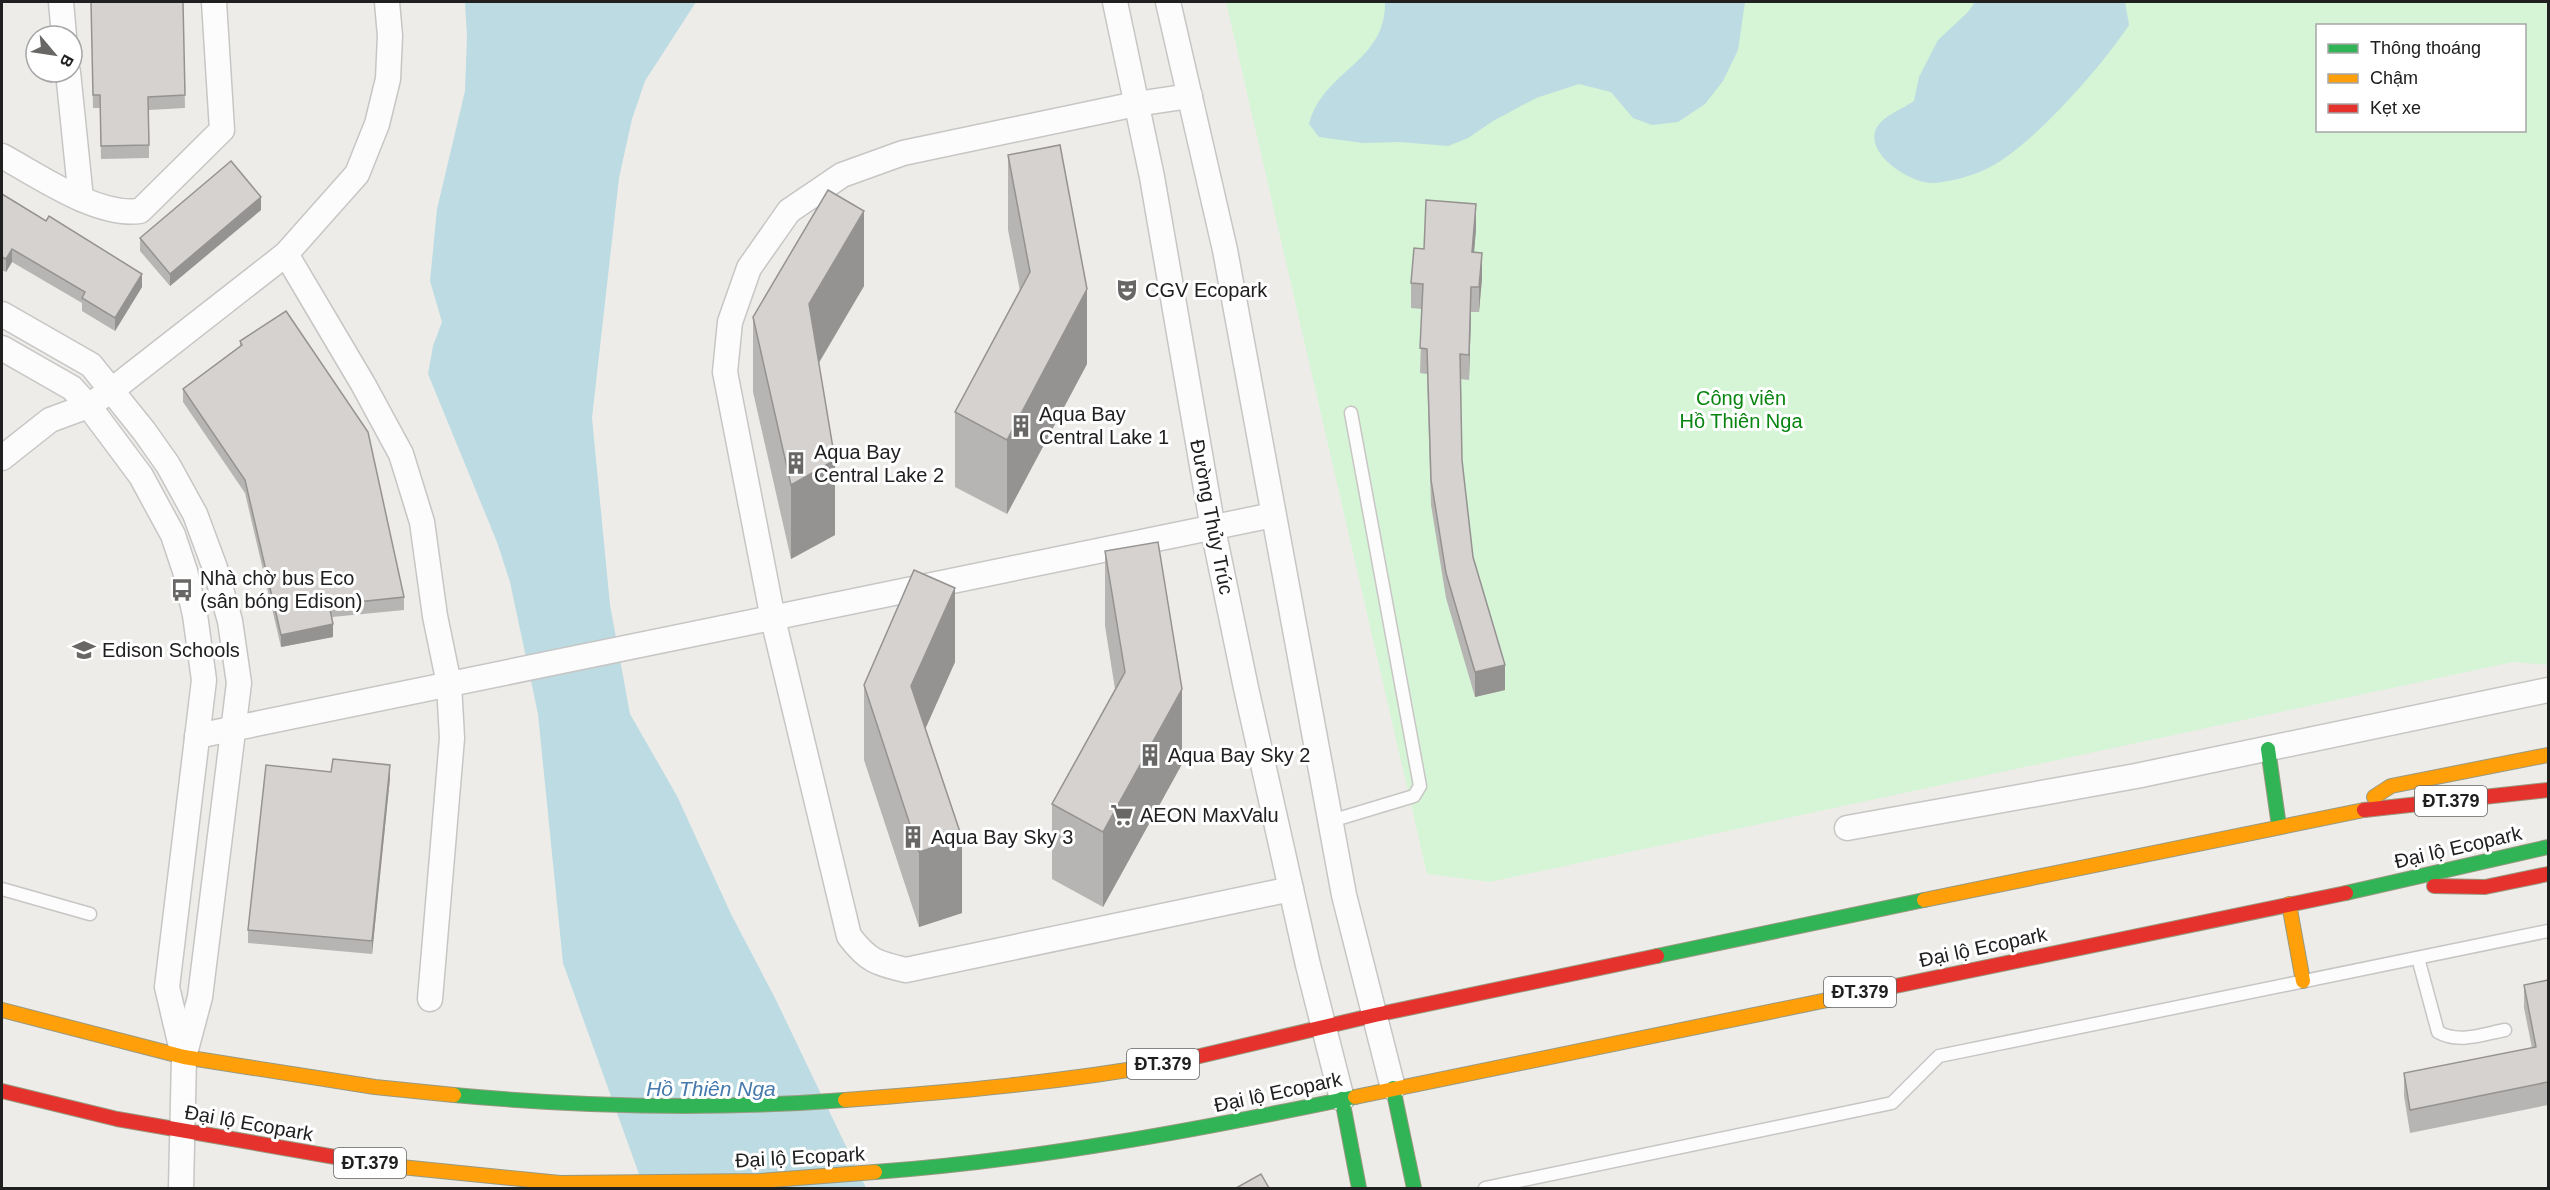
<svg xmlns="http://www.w3.org/2000/svg" width="2550" height="1190" font-family="Helvetica,sans-serif">
  <style>
    .park { fill: #d6f4d6; fill-rule: evenodd }
    .water { fill: #bcdbe2 }
    .lines { fill: none; stroke-linecap: round; stroke-linejoin: round }
    .lane-casing { stroke: #c7c6c5; stroke-width: 15 }
    .street-casing { stroke: #c7c6c5; stroke-width: 27 }
    .fast-casing { stroke: #989980; stroke-width: 16 }
    .slow-casing { stroke: #989980; stroke-width: 16 }
    .jam-casing { stroke: #989980; stroke-width: 16 }
    .lane { stroke: #fcfcfc; stroke-width: 12 }
    .street { stroke: #fcfcfc; stroke-width: 24 }
    .fast { stroke: #30b455; stroke-width: 14 }
    .slow { stroke: #ff9f0a; stroke-width: 14 }
    .jam { stroke: #e5322d; stroke-width: 14 }
    .wall { fill: #b7b5b3 }
    .shaded-wall { fill: #959392 }
    .building { fill: #d5d2d0; stroke: #959392; stroke-width: 1.5 }
    .labels { text-anchor: middle; dominant-baseline: central; stroke-width: 6; stroke-linejoin: round; paint-order: stroke }
    .shield { fill: #fff; stroke: #636363; stroke-width: 1.5 }
    .shield-label { font-size: 18px; font-weight: bold; fill: #202020 }
    .poi-label { font-size: 20px; fill: #202020; stroke: #fff; text-anchor: start }
    .park-label { font-size: 20px; fill: #088410; stroke: #fff }
    .street-label { font-size: 20px; fill: #202020; stroke: #fff }
    .water-label { font-size: 21px; font-style: italic; fill: #467aac; stroke: #fff }
  </style>
  <rect width="100%" height="100%" fill="#eeece9"/>
  <path class="park" d="M1226,2H2548V665L2513,662L1490,882L1427,874ZM2318,26H2524V130H2318Z"/>
  <g class="water">
    <path d="M465,2H696L645,81L632,119L619,178L592,418L610,605L630,714L677,796L731,914L775,998L866,1188H644L563,963L538,714L510,582L497,542L428,374L433,346L442,322L430,281L437,209L465,91L467,37Z"/>
    <path d="M1385,2H1745L1738,50L1723,81L1705,104L1678,122L1652,125L1633,118L1611,92L1579,84L1536,98L1493,121L1468,138L1448,146L1400,142L1363,143L1319,137L1309,124C1323,70 1386,63 1385,2Z"/>
    <path d="M1975,2H2125L2129,25C2102,66 2027,153 1982,171C1967,177 1949,182 1933,183C1910,184 1857,150 1880,123C1888,114 1904,108 1914,101L1919,77L1938,40L1968,12Z"/>
  </g>
  <g class="lines">
    <g class="lane-casing">
      <g id="lane">
        <path d="M1331,821L1414,796L1420,786L1351,413"/>
        <path d="M2,889L90,914"/>
        <path d="M2418,958L2438,1032C2459,1044 2483,1034 2505,1030"/>
        <path d="M1485,1188L1892,1103L1939,1056L2548,931"/>
      </g>
    </g>
    <g class="street-casing">
      <g id="street">
        <path d="M61,2L64,36"/>
        <path d="M1115,2L1152,177L1213,529L1246,688L1308,965L1342,1099"/>
        <path d="M1168,2L1225,250L1344,895L1393,1088"/>
        <path d="M68,72L81,199"/>
        <path d="M1190,96L1136,104L903,153L842,175L789,211L749,268L730,322L725,372L773,619L849,936C868,961 876,963 906,970L1291,889"/>
        <path d="M2,156C39,176 97,217 140,211L222,130L214,2"/>
        <path d="M286,254L363,384L401,454L422,522L435,616L449,684L452,738L430,999"/>
        <path d="M2,314L91,365L144,431L168,465L195,514L215,568L230,621L239,683L200,997L184,1057L181,1188"/>
        <path d="M2,348L72,388L91,409L141,476L173,535L185,571L195,615L204,680L167,987L183,1055"/>
        <path d="M2,458L50,420L88,406L112,390L286,254L357,174L377,124L388,79L390,36L387,2"/>
        <path d="M197,736L1273,515"/>
        <path d="M1847,828L2136,776L2548,690"/>
      </g>
    </g>
    <g class="fast-casing">
      <g id="fast">
        <path d="M2268,749L2279,826"/>
        <path d="M2346,893L2548,847"/>
        <path d="M1657,956L1924,900"/>
        <path d="M1393,1088L1414,1188"/>
        <path d="M454,1095C584,1107 714,1110 845,1100"/>
        <path d="M1342,1099L1359,1188"/>
        <path d="M875,1172C1037,1160 1196,1130 1355,1097"/>
      </g>
    </g>
    <g class="slow-casing">
      <g id="slow">
        <path d="M2374,797L2391,786L2548,755"/>
        <path d="M1924,900L2364,810"/>
        <path d="M2289,904L2303,981"/>
        <path d="M2,1010L184,1057L375,1087L454,1095"/>
        <path d="M1355,1097L1847,996"/>
        <path d="M845,1100C954,1092 1063,1082 1170,1063"/>
        <path d="M381,1165L560,1183L760,1181L875,1172"/>
      </g>
    </g>
    <g class="jam-casing">
      <g id="jam">
        <path d="M2364,810L2548,790"/>
        <path d="M2434,886L2485,887L2548,874"/>
        <path d="M1847,996L2346,893"/>
        <path d="M1170,1063L1375,1015L1657,956"/>
        <path d="M2,1091L117,1119L381,1165"/>
      </g>
    </g>
    <use href="#lane" class="lane"/>
    <use href="#street" class="street"/>
    <use href="#fast" class="fast"/>
    <use href="#slow" class="slow"/>
    <use href="#jam" class="jam"/>
  </g>
  <g class="wall">
    <path d="M91,2H183L185,108L149,110V158L101,159L100,108H93Z"/>
    <path d="M1008,155L1087,364L1007,514L955,487V412L1020,291L1008,230Z"/>
    <path d="M2,194L142,287L115,331L82,311V303L12,262L6,272L2,270Z"/>
    <path d="M261,210L170,286L140,251V238Z"/>
    <path d="M1476,229L1474,252L1482,278L1479,312H1471L1469,380L1460,379L1462,460L1473,557L1505,690L1475,697L1446,598L1431,505L1427,374L1420,373L1422,309L1411,308V283Z"/>
    <path d="M864,286L819,363L835,535L791,559L753,392V317Z"/>
    <path d="M240,341L404,597V610L332,617L333,637L281,647L245,493L183,402V389L240,346Z"/>
    <path d="M1105,551L1182,764L1103,907L1052,879V804L1115,689L1105,626Z"/>
    <path d="M955,662L925,729L962,913L919,927L864,760V685Z"/>
    <path d="M390,778L372,954L248,943V930Z"/>
    <path d="M2548,980V1105L2410,1133L2404,1096V1073L2532,1048L2524,1008V985Z"/>
  </g>
  <g class="shaded-wall">
    <path d="M261,197V210L170,286V274Z"/>
    <path d="M1476,204V229L1472,277V252Z"/>
    <path d="M864,211V286L809,379V304Z"/>
    <path d="M12,249V262L6,272V259Z"/>
    <path d="M1482,253V278L1479,312V287Z"/>
    <path d="M142,274V287L115,331V318Z"/>
    <path d="M1471,287V312L1469,380V355Z"/>
    <path d="M1087,289V364L1007,514V440Z"/>
    <path d="M835,460V535L791,559V485Z"/>
    <path d="M955,588V662L911,761V686Z"/>
    <path d="M333,624V637L281,647V635Z"/>
    <path d="M1505,665V690L1475,697V672Z"/>
    <path d="M1182,689V764L1103,907V832Z"/>
    <path d="M390,765V778L372,954V941Z"/>
    <path d="M962,838V913L919,927V852Z"/>
  </g>
  <g class="building">
    <path d="M91,2H183L185,95L148,97L149,145L101,146L100,95H93Z"/>
    <path d="M1060,145L1087,289L1007,440L955,412L1030,272L1008,155Z"/>
    <path d="M231,161L261,197L170,274L140,238Z"/>
    <path d="M828,190L864,211L809,304L835,460L791,485L753,317Z"/>
    <path d="M2,194L46,221L49,216L142,274L115,318L82,298L85,292L12,249L6,259L2,257Z"/>
    <path d="M1426,200L1476,204L1472,252L1482,253L1479,287H1471L1469,355L1460,354L1462,460L1473,557L1505,665L1475,672L1446,573L1431,480L1427,349L1420,348L1423,284L1411,283L1414,248L1424,249Z"/>
    <path d="M286,311L368,432L404,597L329,605L333,624L281,635L245,480L183,389L242,345L240,341Z"/>
    <path d="M1158,542L1182,689L1103,832L1052,804L1125,672L1105,551Z"/>
    <path d="M914,570L955,588L911,686L962,838L919,852L864,685Z"/>
    <path d="M333,759L390,765L372,941L248,930L266,765L331,772Z"/>
    <path d="M2548,980V1082L2410,1110L2404,1073L2536,1047L2524,985Z"/>
    <path d="M1261,1174L1269,1188H1236Z"/>
  </g>
  <defs>
    <g id="theatre-bare" transform="scale(1.8)"><path d="M-5-5.5Q0-4 5-5.5V0Q5 5 0 6Q-5 5-5 0ZM-3.3-2.5H-1v1.5H-3.3ZM1-2.5H3.3v1.5H1ZM-2.8 1Q0 5.5 2.8 1Z" fill="#686766" stroke="#fff" stroke-width="2.5" paint-order="stroke"/></g>
    <g id="building-bare" transform="scale(1.8)"><path d="M-4-6H4V6H1V3H-1V6H-4ZM-2.5-4.3h1.7v1.8h-1.7ZM.8-4.3h1.7v1.8H.8ZM-2.5-1h1.7V.8h-1.7ZM.8-1h1.7V.8H.8Z" fill="#686766" stroke="#fff" stroke-width="2.5" paint-order="stroke"/></g>
    <g id="bus-bare" transform="scale(1.8)"><path d="M-5-6H5V4H4V6H2V4H-2V6H-4V4H-5ZM-3.5-4V0h7V-4ZM-3.5 1.2v1.5H-2V1.2ZM2 1.2v1.5H3.5V1.2Z" fill="#686766" stroke="#fff" stroke-width="2.5" paint-order="stroke"/></g>
    <g id="school-bare" transform="scale(1.8)"><path d="M0-5L7-2L0 1L-7-2ZM-4 1L0 2.5L4 1V4Q0 6-4 4Z" fill="#686766" stroke="#fff" stroke-width="2.5" paint-order="stroke"/></g>
    <g id="supermarket-bare" transform="scale(1.8)"><path d="M-6-5.5h2.5l.6 2H6L4.5 2H-2.5L-4.4-4H-6ZM-1.5 3.2a1.3 1.3 0 1 0 .1 0ZM3 3.2a1.3 1.3 0 1 0 .1 0Z" fill="#686766" stroke="#fff" stroke-width="2.5" paint-order="stroke"/></g>
  </defs>
  <g fill-rule="evenodd">
    <use href="#theatre-bare" x="1127" y="290"/>
    <use href="#building-bare" x="1021" y="426"/>
    <use href="#building-bare" x="796" y="463"/>
    <use href="#bus-bare" x="182" y="590"/>
    <use href="#school-bare" x="84" y="650"/>
    <use href="#building-bare" x="1150" y="755"/>
    <use href="#supermarket-bare" x="1122" y="815"/>
    <use href="#building-bare" x="913" y="837"/>
  </g>
  <g class="labels">
    <g class="shield">
      <rect x="2415" y="786" width="72" height="30" rx="4.5"/>
      <rect x="1824" y="977" width="72" height="30" rx="4.5"/>
      <rect x="1127" y="1049" width="72" height="30" rx="4.5"/>
      <rect x="334" y="1148" width="72" height="30" rx="4.5"/>
    </g>
    <g class="shield-label">
      <text x="2451" y="801">ĐT.379</text>
      <text x="1860" y="992">ĐT.379</text>
      <text x="1163" y="1064">ĐT.379</text>
      <text x="370" y="1163">ĐT.379</text>
    </g>
    <g class="poi-label">
      <text x="1145" y="290">CGV Ecopark</text>
      <text x="1039" y="414">Aqua Bay<tspan x="1039" dy="23">Central Lake 1</tspan></text>
      <text x="814" y="452">Aqua Bay<tspan x="814" dy="23">Central Lake 2</tspan></text>
      <text x="200" y="578">Nhà chờ bus Eco<tspan x="200" dy="23">(sân bóng Edison)</tspan></text>
      <text x="102" y="650">Edison Schools</text>
      <text x="1168" y="755">Aqua Bay Sky 2</text>
      <text x="1140" y="815">AEON MaxValu</text>
      <text x="931" y="837">Aqua Bay Sky 3</text>
    </g>
    <g class="park-label">
      <text x="1741" y="398">Công viên<tspan x="1741" dy="23">Hồ Thiên Nga</tspan></text>
    </g>
    <g class="street-label">
      <text transform="translate(1212 517) rotate(79)">Đường Thủy Trúc</text>
      <text transform="translate(2458 847) rotate(-13)">Đại lộ Ecopark</text>
      <text transform="translate(1983 947) rotate(-12)">Đại lộ Ecopark</text>
      <text transform="translate(1278 1092) rotate(-12)">Đại lộ Ecopark</text>
      <text transform="translate(249 1123) rotate(10)">Đại lộ Ecopark</text>
      <text transform="translate(800 1157) rotate(-3)">Đại lộ Ecopark</text>
    </g>
    <g class="water-label">
      <text x="711" y="1088">Hồ Thiên Nga</text>
    </g>
  </g>
  <rect width="2550" height="1190" fill="none" stroke="#202020" stroke-width="6"/>
  <rect x="2316" y="24" width="210" height="108" fill="#ffffff" stroke="#a6a6a6" stroke-width="1.5"/>
  <rect x="2328" y="44" width="30" height="9" fill="#30b455" stroke="#a6a6a6" stroke-width="1.5"/>
  <text x="2370" y="54" font-size="18" fill="#202020">Thông thoáng</text>
  <rect x="2328" y="74" width="30" height="9" fill="#ff9f0a" stroke="#a6a6a6" stroke-width="1.5"/>
  <text x="2370" y="84" font-size="18" fill="#202020">Chậm</text>
  <rect x="2328" y="104" width="30" height="9" fill="#e5322d" stroke="#a6a6a6" stroke-width="1.5"/>
  <text x="2370" y="114" font-size="18" fill="#202020">Kẹt xe</text>
  <g transform="translate(54 54) rotate(119)"><circle r="28" fill="#ffffff" stroke="#a6a6a6" stroke-width="1.5"/>
  <path d="M0-4.5L10 22L0 15L-10 22Z" fill="#686766"/>
  <text y="-9" font-size="16" font-weight="bold" text-anchor="middle" fill="#202020">B</text>
  </g>
</svg>
